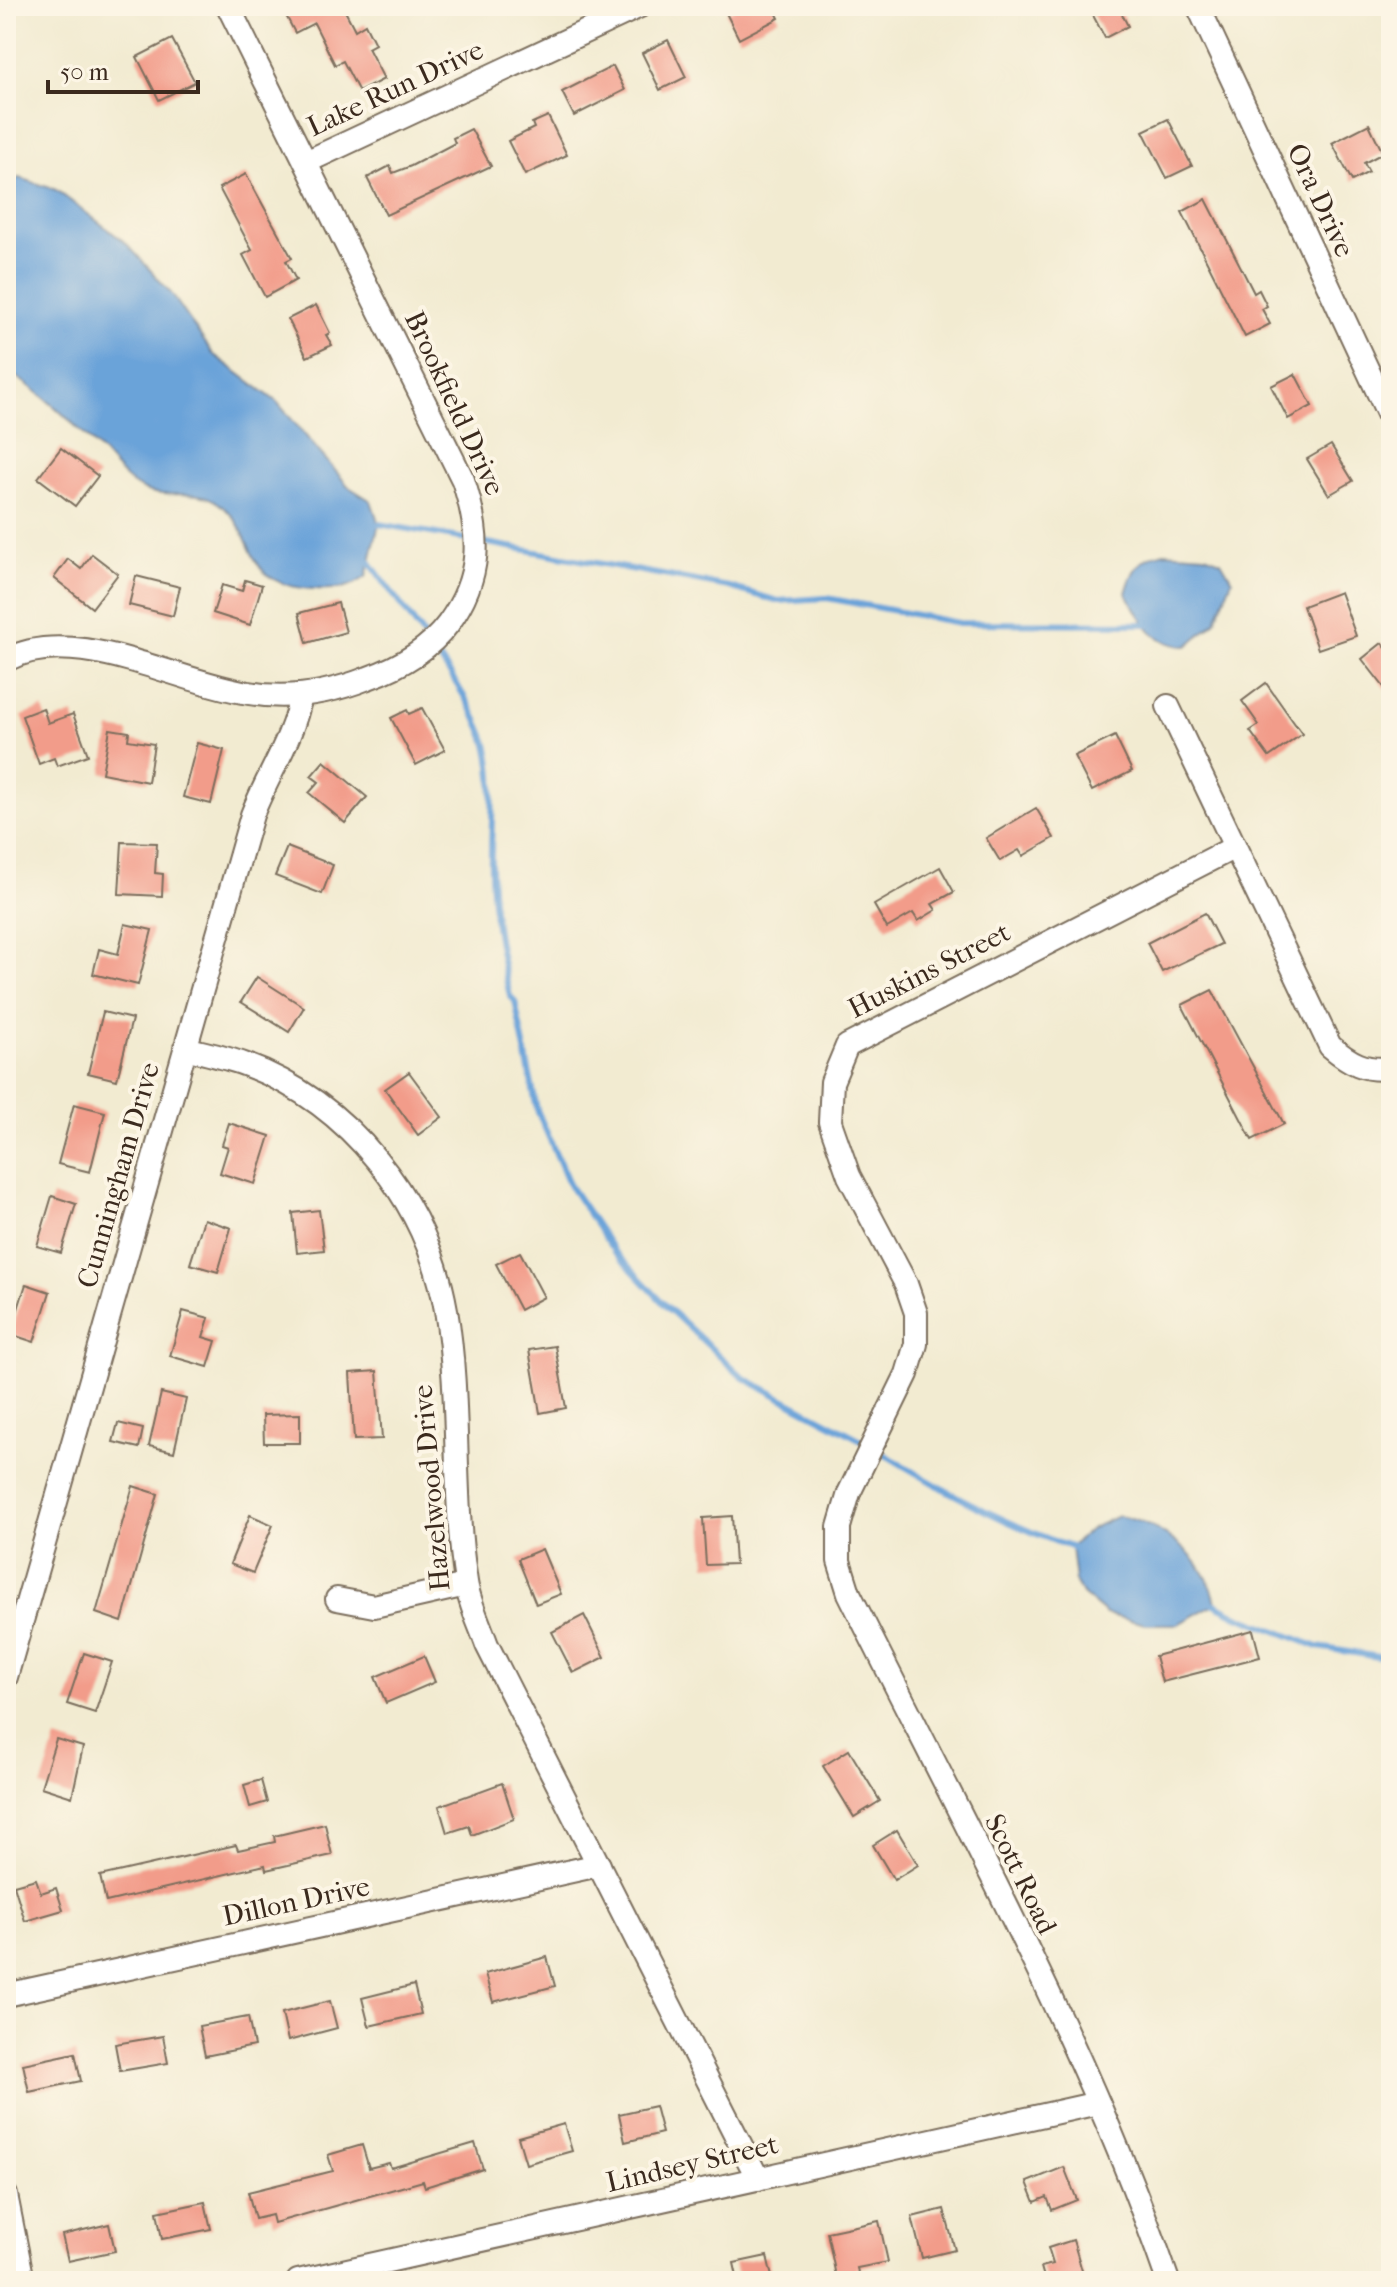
<svg xmlns="http://www.w3.org/2000/svg" width="1397" height="2287" font-family="'IM FELL French Canon',serif">
  <style>
    .water { fill: #6aa3d9; stroke: #52667c; stroke-width: 2 }
    .lines { fill: none; stroke-linecap: round; stroke-linejoin: round }
    .stream { stroke: #6aa3d9; stroke-width: 6 }
    .building { fill: #f29c8a }
    .minor-casing { stroke: #7b6e5d; stroke-width: 26 }
    .minor { stroke: #fff; stroke-width: 22 }
    .labels { text-anchor: middle; dominant-baseline: central; stroke-width: 8; stroke-linejoin: round; paint-order: stroke }
    .street-label { font-size: 28px; fill: #3b2a1e; stroke: #fcf5e5 }
  </style>
  <rect width="100%" height="100%" fill="#fcf5e5"/>
  <filter id="ink" filterUnits="userSpaceOnUse"><feTurbulence type="fractalNoise" baseFrequency=".0125" numOctaves="2"/><feDisplacementMap in="SourceGraphic" scale="16" xChannelSelector="R" yChannelSelector="G"/><feConvolveMatrix kernelMatrix="1 2 1 2 8 2 1 2 1" color-interpolation-filters="sRGB"/></filter>
  <filter id="wash" filterUnits="userSpaceOnUse"><feTurbulence type="fractalNoise" baseFrequency=".006" numOctaves="4" result="noise"/><feDisplacementMap in="SourceGraphic" scale="32" xChannelSelector="R" yChannelSelector="G"/><feGaussianBlur stdDeviation="1.8" result="paint"/><feColorMatrix in="noise" values="0 0 0 0 0 0 0 0 0 0 0 0 0 0 0 0 0 1.4 0 .05"/><feComposite in="paint" operator="in"/></filter>
  <g filter="url(#wash)">
    <rect width="100%" height="100%" fill="#f2ebd1"/>
    <g class="water">
      <path d="M20,178L56,190L126,243L171,293L213,354L277,402L349,487L371,501L379,524L366,577C348,589 338,590 315,589C236,586 262,533 218,503C194,486 167,501 142,489C124,481 111,461 98,448C70,420 40,391 6,370V180Z"/>
      <path d="M1164,552L1205,555L1221,561L1232,580L1215,622L1187,646C1153,646 1142,619 1126,593C1133,568 1138,559 1164,552Z"/>
      <path d="M1118,1516C1162,1524 1207,1559 1216,1603L1178,1624H1145L1106,1614L1082,1594L1075,1581L1071,1547L1092,1528Z"/>
    </g>
    <g class="lines">
      <g class="stream">
        <path d="M372,527L379,524L471,540"/>
        <path d="M482,542L729,587L778,601L827,598L959,623L1150,624"/>
        <path d="M366,557C397,602 476,698 488,748C497,786 490,829 491,869C492,912 500,955 510,996L515,1001L537,1110L570,1186L614,1251L666,1306L742,1377L867,1443"/>
        <path d="M876,1449C942,1490 1004,1524 1076,1549"/>
        <path d="M1209,1601L1238,1616L1318,1647L1391,1659"/>
      </g>
    </g>
    <g id="blocks">
      <g class="building">
        <path d="M281,6H346L343,7L355,30L365,24L375,44L368,48L384,79L359,92L343,61L335,65L314,23L295,33Z"/>
        <path d="M741,6H773L779,18L739,39L726,13Z"/>
        <path d="M1088,6H1118L1128,26L1105,38Z"/>
        <path d="M172,39L195,82L159,100L137,57Z"/>
        <path d="M668,40L686,77L660,90L642,53Z"/>
        <path d="M613,66L625,90L574,116L562,92Z"/>
        <path d="M548,116L567,155L525,175L508,141L534,128L532,123Z"/>
        <path d="M1168,119L1192,166L1167,178L1143,131Z"/>
        <path d="M1369,124L1383,153L1364,163L1369,172L1352,181L1332,143Z"/>
        <path d="M471,129L491,166L386,215L367,178L390,166L393,173L411,166L455,143L453,138Z"/>
        <path d="M246,174L292,258L286,261L296,280L265,297L243,255L252,250L219,188Z"/>
        <path d="M1206,199L1254,293L1259,290L1267,306L1262,309L1270,324L1245,337L1182,212Z"/>
        <path d="M316,305L330,333L326,335L332,345L307,357L288,319Z"/>
        <path d="M1295,374L1312,406L1288,419L1271,386Z"/>
        <path d="M1331,445L1353,481L1329,495L1307,459Z"/>
        <path d="M61,448L98,476L75,506L38,478Z"/>
        <path d="M92,554L118,574L92,608L54,578L68,559L81,569Z"/>
        <path d="M136,576L180,587L173,616L129,605Z"/>
        <path d="M245,580L262,585L250,625L213,613L222,585L242,591Z"/>
        <path d="M1340,592L1356,636L1318,649L1303,606Z"/>
        <path d="M338,603L346,632L307,643L299,613Z"/>
        <path d="M1382,643L1391,654V696L1362,659Z"/>
        <path d="M1266,683L1302,734L1269,757L1250,731L1259,725L1242,701Z"/>
        <path d="M43,708L48,723L73,714L88,755L57,766L54,758L39,764L22,716Z"/>
        <path d="M422,708L445,750L416,765L391,718L407,710L409,714Z"/>
        <path d="M110,729L129,732L128,740L154,744L148,782L102,773Z"/>
        <path d="M1115,736L1132,771L1092,791L1074,756Z"/>
        <path d="M197,743L224,750L211,804L183,797Z"/>
        <path d="M324,761L367,797L345,823L309,793L319,782L311,776Z"/>
        <path d="M1036,808L1054,838L1023,856L1019,850L1000,861L986,838Z"/>
        <path d="M122,842L157,843L155,873L163,874L162,896L119,894Z"/>
        <path d="M287,847L333,865L322,894L275,876Z"/>
        <path d="M940,867L954,892L932,904L936,910L918,921L913,913L887,928L874,905Z"/>
        <path d="M1205,913L1221,944L1162,972L1147,943Z"/>
        <path d="M125,924L152,930L138,985L93,974L99,949L118,954Z"/>
        <path d="M257,977L304,1007L289,1032L241,1002Z"/>
        <path d="M1212,990L1284,1124L1252,1140L1182,1005Z"/>
        <path d="M103,1012L132,1019L117,1080L88,1073Z"/>
        <path d="M409,1072L442,1117L418,1135L385,1089Z"/>
        <path d="M74,1104L105,1112L90,1172L58,1164Z"/>
        <path d="M229,1123L270,1136L255,1184L220,1173L228,1147L222,1145Z"/>
        <path d="M52,1196L76,1204L61,1253L37,1246Z"/>
        <path d="M319,1210L324,1250L297,1253L293,1213Z"/>
        <path d="M204,1219L231,1228L218,1272L190,1264Z"/>
        <path d="M520,1252L544,1297L520,1310L496,1264Z"/>
        <path d="M26,1284L50,1292L34,1342L10,1334Z"/>
        <path d="M183,1311L209,1318L203,1337L216,1341L208,1367L170,1356Z"/>
        <path d="M555,1346L566,1408L540,1413L529,1350Z"/>
        <path d="M377,1371L382,1439L354,1440L350,1373Z"/>
        <path d="M161,1393L186,1399L174,1452L149,1446Z"/>
        <path d="M300,1414V1443H264L263,1415Z"/>
        <path d="M118,1423L143,1429L139,1448L113,1442Z"/>
        <path d="M133,1486L158,1494L122,1622L96,1613Z"/>
        <path d="M250,1515L273,1525L253,1573L230,1564Z"/>
        <path d="M732,1516L735,1564L706,1565L703,1518Z"/>
        <path d="M542,1549L561,1594L536,1604L518,1559Z"/>
        <path d="M584,1615L605,1657L573,1673L552,1632Z"/>
        <path d="M1253,1630L1260,1657L1162,1682L1155,1656Z"/>
        <path d="M84,1653L112,1662L95,1713L67,1704Z"/>
        <path d="M424,1656L435,1682L386,1703L375,1677Z"/>
        <path d="M56,1739L83,1747L72,1797L41,1787Z"/>
        <path d="M849,1750L880,1801L854,1817L823,1766Z"/>
        <path d="M261,1780L267,1802L250,1807L244,1785Z"/>
        <path d="M502,1783L514,1819L472,1835L469,1826L447,1833L439,1806Z"/>
        <path d="M325,1824L332,1855L266,1870L265,1865L106,1902L100,1876L236,1845L238,1850L275,1842L274,1836Z"/>
        <path d="M897,1830L918,1865L894,1880L873,1845Z"/>
        <path d="M36,1879L41,1893L56,1888L63,1910L25,1921L14,1885Z"/>
        <path d="M547,1957L555,1986L493,2002L485,1974Z"/>
        <path d="M414,1985L421,2014L369,2026L362,1998Z"/>
        <path d="M330,2001L337,2028L288,2041L282,2013Z"/>
        <path d="M248,2017L254,2046L205,2056L199,2026Z"/>
        <path d="M163,2036L168,2063L120,2071L115,2044Z"/>
        <path d="M75,2053L81,2081L29,2092L23,2064Z"/>
        <path d="M655,2106L662,2133L625,2142L619,2114Z"/>
        <path d="M564,2124L572,2151L526,2164L518,2137Z"/>
        <path d="M475,2143L483,2169L425,2187L423,2181L274,2223L272,2215L255,2219L248,2192L333,2171L328,2155L362,2145L369,2168L389,2163L391,2168Z"/>
        <path d="M1064,2167L1077,2200L1052,2210L1047,2197L1035,2202L1027,2182Z"/>
        <path d="M205,2202L211,2229L162,2239L157,2212Z"/>
        <path d="M944,2209L955,2250L922,2258L912,2217Z"/>
        <path d="M879,2221L888,2262L857,2268L860,2281H837L827,2232Z"/>
        <path d="M109,2224L115,2251L68,2261L62,2235Z"/>
        <path d="M1073,2240L1085,2281H1045L1041,2267L1053,2264L1048,2248Z"/>
        <path d="M767,2256L773,2281H738L734,2263Z"/>
      </g>
    </g>
  </g>
  <g filter="url(#ink)">
    <use href="#blocks" fill-opacity="0" stroke="#7b6e5d" stroke-width="2"/>
    <g class="lines">
      <g class="minor-casing">
        <g id="minor">
          <path d="M1198,6L1391,420"/>
          <path d="M306,162L640,6"/>
          <path d="M6,660C74,623 178,683 249,693C289,700 330,693 368,678C399,667 428,651 448,624C483,576 481,535 463,480L228,6"/>
          <path d="M1168,706L1330,1046C1349,1062 1365,1072 1391,1068"/>
          <path d="M185,1048C204,1053 225,1057 244,1064C349,1102 427,1201 446,1310C461,1399 452,1493 466,1582C469,1603 480,1625 487,1645L758,2179"/>
          <path d="M337,1599L374,1606L466,1585"/>
          <path d="M6,1677L252,815C268,774 293,739 301,695"/>
          <path d="M6,1995L599,1865"/>
          <path d="M6,2195L23,2281"/>
          <path d="M298,2281L1098,2103"/>
          <path d="M1168,2281C1086,2043 961,1819 849,1593L839,1561V1527L849,1493L907,1374L916,1344V1313L906,1284L849,1176L830,1122L832,1082L847,1046L1235,847"/>
        </g>
      </g>
      <use href="#minor" class="minor"/>
    </g>
  </g>
  <g class="labels">
    <g class="street-label">
      <text transform="translate(395 88) rotate(-25)">Lake Run Drive</text>
      <text transform="translate(1321 200) rotate(65)">Ora Drive</text>
      <text transform="translate(455 403) rotate(65)">Brookfield Drive</text>
      <text transform="translate(929 970) rotate(-27)">Huskins Street</text>
      <text transform="translate(118 1175) rotate(-74)">Cunningham Drive</text>
      <text transform="translate(431 1488) rotate(-95)">Hazelwood Drive</text>
      <text transform="translate(1021 1874) rotate(64)">Scott Road</text>
      <text transform="translate(296 1901) rotate(-12)">Dillon Drive</text>
      <text transform="translate(692 2163) rotate(-13)">Lindsey Street</text>
    </g>
  </g>
  <rect width="1397" height="2287" fill="none" stroke="#fcf5e5" stroke-width="32"/>
  <path d="M48 80v12h150v-12" fill="none" stroke="#3b2a1e" stroke-width="4"/>
  <text x="60" y="80" font-size="24" fill="#3b2a1e" stroke="#fcf5e5" stroke-width="6" paint-order="stroke">50 m</text>
</svg>
